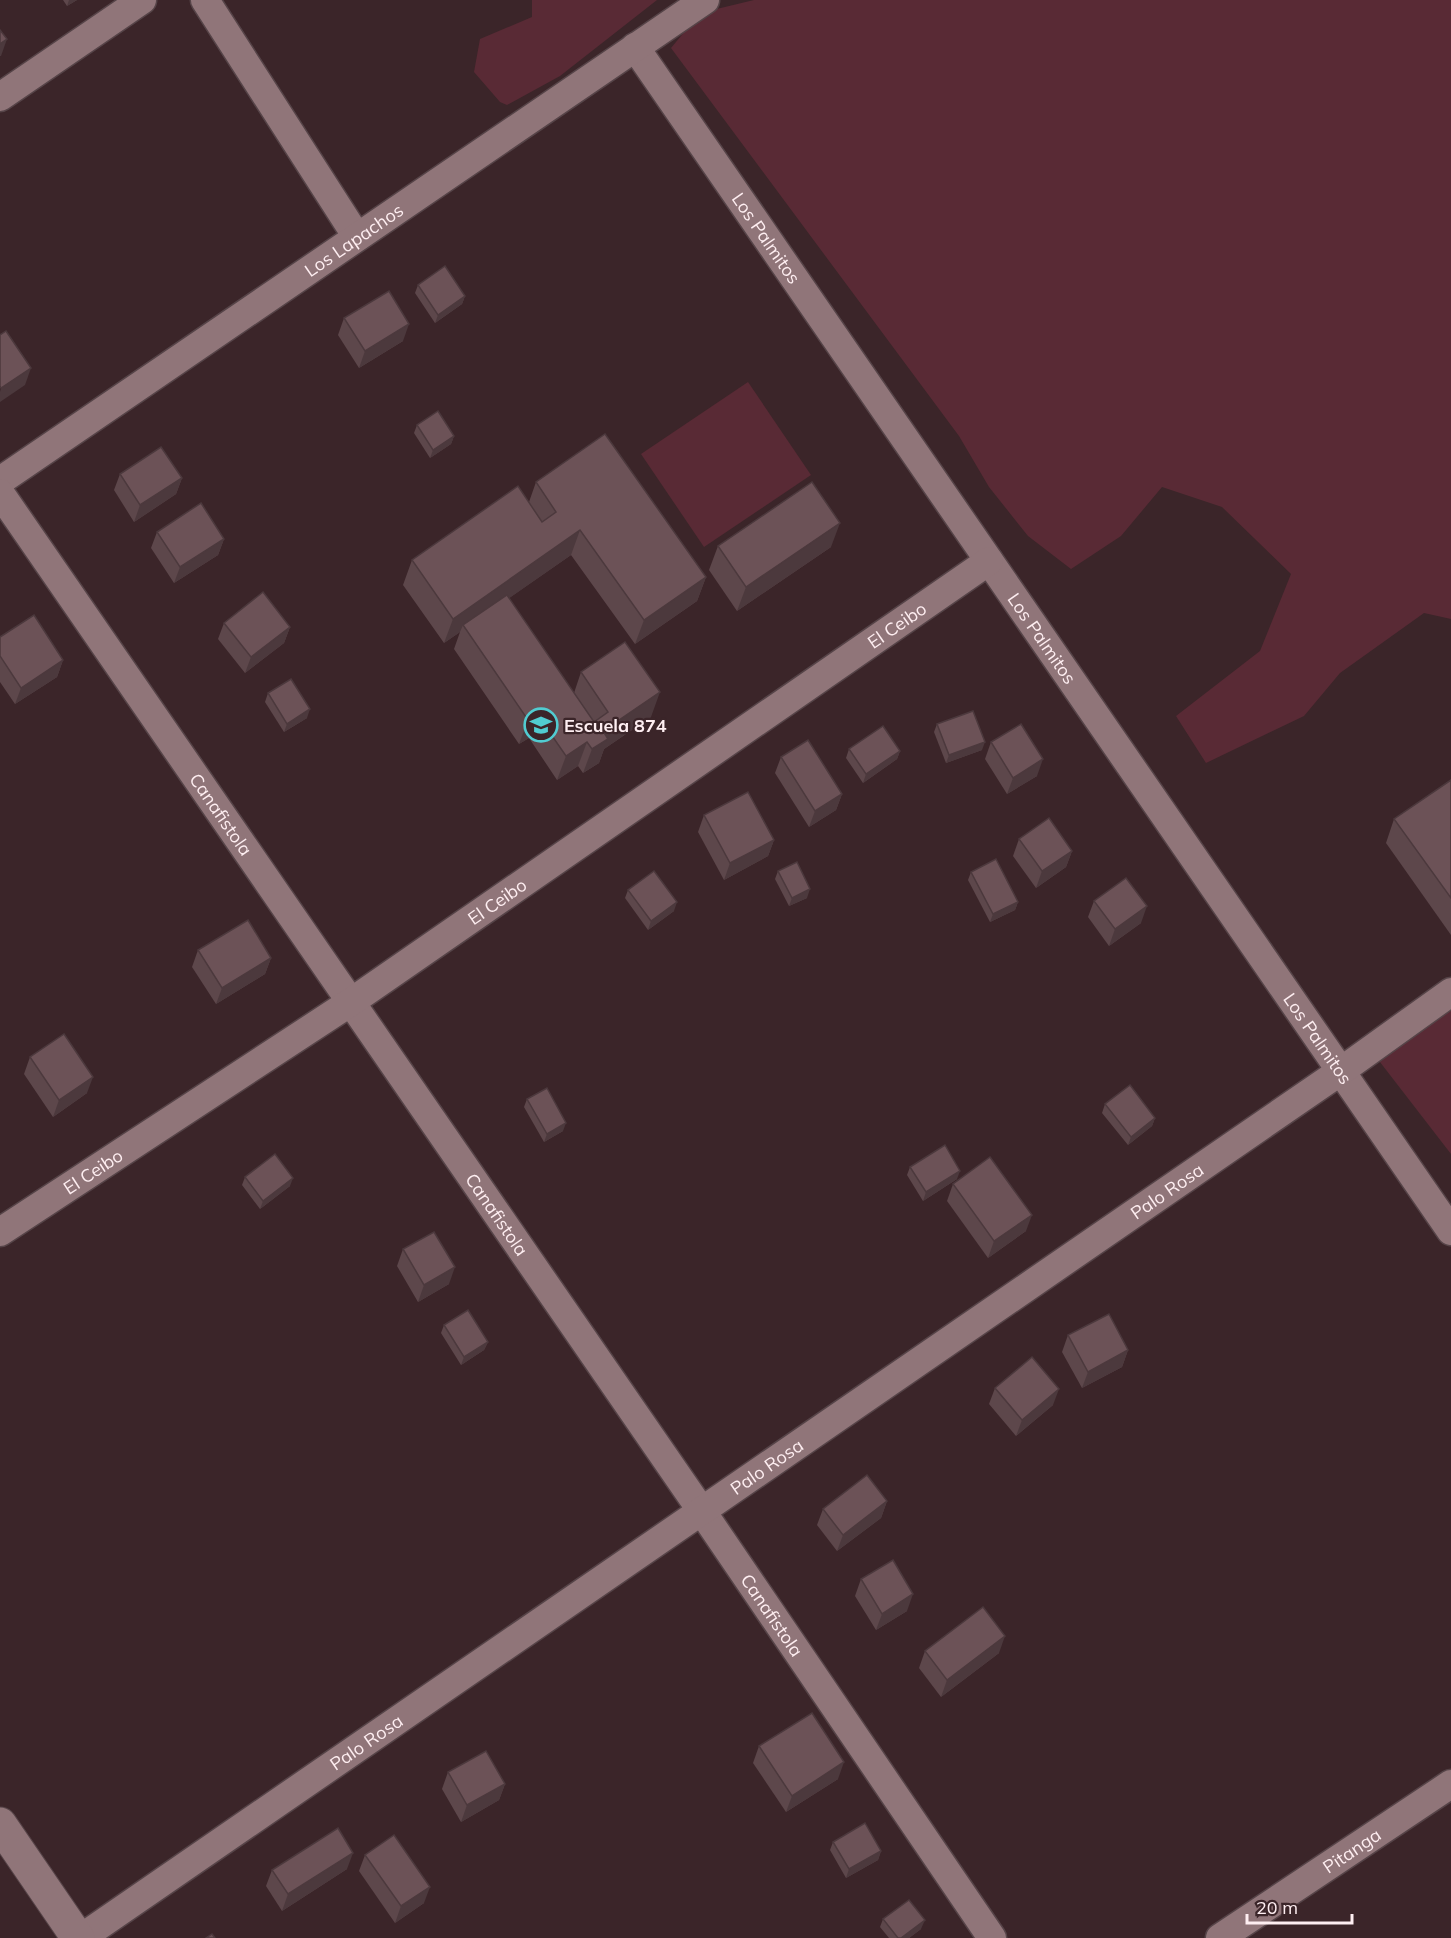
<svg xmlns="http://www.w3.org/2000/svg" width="1451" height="1938" font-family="Mulish,sans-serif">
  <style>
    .green { fill: #592a35 }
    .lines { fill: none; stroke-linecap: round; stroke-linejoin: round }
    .street-casing { stroke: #564448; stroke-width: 31 }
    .secondary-casing { stroke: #564448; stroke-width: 35 }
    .street { stroke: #907579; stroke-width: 28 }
    .secondary { stroke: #907579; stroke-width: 33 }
    .wall { fill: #5d474b }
    .shaded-wall { fill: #4c393d }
    .building { fill: #6c5257; stroke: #4c393d; stroke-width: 1.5 }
    .labels { text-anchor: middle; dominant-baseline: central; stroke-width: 4.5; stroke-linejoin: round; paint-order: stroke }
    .street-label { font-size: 18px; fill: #feeef1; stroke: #3b2529 }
    .poi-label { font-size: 18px; font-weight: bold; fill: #feeef1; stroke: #3b2529; text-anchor: start }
  </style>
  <rect width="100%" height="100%" fill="#3b2529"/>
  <g class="green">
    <path d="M532,0H657L560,76L507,105L500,102L474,72L480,39L532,17Z"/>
    <path d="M754,0H1451V619L1424,613L1340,673L1304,716L1206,763L1176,716L1260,651L1291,574L1222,507L1162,487L1121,536L1071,569L1028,536L989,487L959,436L671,48L700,13Z"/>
    <path d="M748,382L811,475L704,547L641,454Z"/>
    <path d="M1451,1004V1154L1373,1053Z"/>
  </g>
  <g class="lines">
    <g class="street-casing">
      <g id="street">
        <path d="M205,0L357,237"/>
        <path id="s1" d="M635,47L1451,1231"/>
        <path d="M0,97L142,0"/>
        <path id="s2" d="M0,481L705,0"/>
        <path id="s3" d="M0,493L701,1510L992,1938"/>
        <path id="s4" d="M0,1232L351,1002L989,561"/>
        <path id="s5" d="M81,1938L1341,1071L1451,992"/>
        <path id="s6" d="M1220,1938L1451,1784"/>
      </g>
    </g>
    <g class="secondary-casing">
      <path id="secondary" d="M0,1824L78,1938"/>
    </g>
    <use href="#street" class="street"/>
    <use href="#secondary" class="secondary"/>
  </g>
  <g class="wall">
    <path d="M63,0H77L67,6Z"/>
    <path d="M418,285L465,296L462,304L435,323L415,293Z"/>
    <path d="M344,318L403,341L359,368L338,335Z"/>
    <path d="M417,425L454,436L451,444L430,458L414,433Z"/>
    <path d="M120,474L182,478L176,494L134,522L114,490Z"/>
    <path d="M536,482L706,577L697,601L635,644L571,555L509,598L574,693L581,672L651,717L604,749L599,763L583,773L578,766L557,780L529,738L519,744L454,649L460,632L444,643L403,585L412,560L529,502Z"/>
    <path d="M157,532L224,539L218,555L174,583L151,548Z"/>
    <path d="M718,546L831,547L737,611L709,570Z"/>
    <path d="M224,623L290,627L284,643L245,673L218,639Z"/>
    <path d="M0,637L63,660L57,677L15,704L0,682Z"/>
    <path d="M268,693L307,718L284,732L265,702Z"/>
    <path d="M937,724L982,750L946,763L934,732Z"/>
    <path d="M991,742L1037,776L1007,794L985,759Z"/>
    <path d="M849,749L900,751L897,759L863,783L846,758Z"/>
    <path d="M781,757L842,794L836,810L809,827L775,773Z"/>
    <path d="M1451,780V935L1386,843L1394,819Z"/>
    <path d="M704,815L774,840L768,856L724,880L698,832Z"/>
    <path d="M1019,839L1072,851L1066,867L1036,888L1013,856Z"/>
    <path d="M778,871L807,898L789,906L775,879Z"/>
    <path d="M971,872L1018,902L1015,910L990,922L968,880Z"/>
    <path d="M628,890L674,911L648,930L625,898Z"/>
    <path d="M1094,901L1141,923L1109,946L1088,917Z"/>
    <path d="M198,950L271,958L265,974L216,1004L192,967Z"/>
    <path d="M30,1057L87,1093L53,1117L24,1074Z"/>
    <path d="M527,1099L563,1131L544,1142L524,1107Z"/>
    <path d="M1105,1104L1155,1118L1152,1126L1128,1145L1102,1113Z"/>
    <path d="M910,1167L957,1179L923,1201L907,1175Z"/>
    <path d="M245,1177L290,1186L260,1209L242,1185Z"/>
    <path d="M953,1184L1026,1231L988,1258L947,1201Z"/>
    <path d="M403,1249L449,1284L418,1302L397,1266Z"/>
    <path d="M444,1325L488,1342L484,1350L461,1365L441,1333Z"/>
    <path d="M1068,1335L1128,1350L1122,1367L1082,1388L1062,1352Z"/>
    <path d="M995,1388L1053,1405L1016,1436L989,1404Z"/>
    <path d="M887,1501L881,1518L837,1551L817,1525L823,1509Z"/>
    <path d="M861,1579L907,1611L876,1630L855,1596Z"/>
    <path d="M925,1651L999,1653L941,1697L919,1668Z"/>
    <path d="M759,1746L838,1779L786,1812L753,1763Z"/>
    <path d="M448,1772L505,1784L499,1800L461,1822L442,1789Z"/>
    <path d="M833,1842L881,1851L878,1860L846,1878L830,1850Z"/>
    <path d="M365,1855L424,1903L395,1923L359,1871Z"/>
    <path d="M347,1869L282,1911L266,1886L272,1870Z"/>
    <path d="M883,1919L921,1929L909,1938H889L880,1927Z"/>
  </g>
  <g class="shaded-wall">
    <path d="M69,0H77L67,6Z"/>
    <path d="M7,39L1,56H0V44Z"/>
    <path d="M465,296L462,304L435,323L438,315Z"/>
    <path d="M409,324L403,341L359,368L365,351Z"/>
    <path d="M31,368L25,385L0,402V392L1,388Z"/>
    <path d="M454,436L451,444L430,458L433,450Z"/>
    <path d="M182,478L176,494L134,522L140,505Z"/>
    <path d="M840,523L831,547L737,611L746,587Z"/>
    <path d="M580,530L571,555L465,629L463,625L460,632L444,643L453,619Z"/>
    <path d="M224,539L218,555L174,583L180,567Z"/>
    <path d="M706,577L697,601L635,644L644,620Z"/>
    <path d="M290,627L284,643L245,673L251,657Z"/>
    <path d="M63,660L57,677L15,704L21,688Z"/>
    <path d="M660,692L651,717L604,749L599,763L583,773L592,749L603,731Z"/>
    <path d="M310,709L307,718L284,732L287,724Z"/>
    <path d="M537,714L529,738L519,744L528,720Z"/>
    <path d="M587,742L578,766L557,780L566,756Z"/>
    <path d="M985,742L982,750L946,763L949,755Z"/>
    <path d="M900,751L897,759L863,783L866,774Z"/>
    <path d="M1043,759L1037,776L1007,794L1013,778Z"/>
    <path d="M842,794L836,810L809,827L815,811Z"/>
    <path d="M774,840L768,856L724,880L730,863Z"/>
    <path d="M1072,851L1066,867L1036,888L1042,871Z"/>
    <path d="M810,889L807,898L789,906L792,898Z"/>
    <path d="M677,902L674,911L648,930L651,921Z"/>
    <path d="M1018,902L1015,910L990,922L993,914Z"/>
    <path d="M1147,906L1141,923L1109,946L1115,929Z"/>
    <path d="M271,958L265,974L216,1004L222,988Z"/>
    <path d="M93,1077L87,1093L53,1117L59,1100Z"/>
    <path d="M1155,1118L1152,1126L1128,1145L1131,1137Z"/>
    <path d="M566,1123L563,1131L544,1142L547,1134Z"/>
    <path d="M960,1171L957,1179L923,1201L926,1192Z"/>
    <path d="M293,1178L290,1186L260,1209L263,1201Z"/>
    <path d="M1032,1215L1026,1231L988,1258L994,1241Z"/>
    <path d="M455,1267L449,1284L418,1302L424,1285Z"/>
    <path d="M488,1342L484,1350L461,1365L464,1357Z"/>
    <path d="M1128,1350L1122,1367L1082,1388L1088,1372Z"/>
    <path d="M1059,1389L1053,1405L1016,1436L1022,1420Z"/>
    <path d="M887,1501L881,1518L837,1551L843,1535Z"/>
    <path d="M913,1594L907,1611L876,1630L882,1614Z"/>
    <path d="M1005,1636L999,1653L941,1697L947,1680Z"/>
    <path d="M844,1762L838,1779L786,1812L792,1796Z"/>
    <path d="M505,1784L499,1800L461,1822L467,1805Z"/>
    <path d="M881,1851L878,1860L846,1878L849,1869Z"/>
    <path d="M353,1853L347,1869L282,1911L288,1894Z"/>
    <path d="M430,1887L424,1903L395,1923L401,1906Z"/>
    <path d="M925,1920L921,1929L909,1938H901Z"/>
  </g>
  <g class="building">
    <path d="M0,30L7,39L0,44Z"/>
    <path d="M445,266L465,296L438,315L418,285Z"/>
    <path d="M389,291L409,324L365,351L344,318Z"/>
    <path d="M6,331L31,368L1,388L0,386V335Z"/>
    <path d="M438,411L454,436L433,450L417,425Z"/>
    <path d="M605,434L706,577L644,620L580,530L453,619L412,560L518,486L542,522L556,512L536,482Z"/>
    <path d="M161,447L182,478L140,505L120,474Z"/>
    <path d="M812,482L840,523L746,587L718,546Z"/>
    <path d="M201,503L224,539L180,567L157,532Z"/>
    <path d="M263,592L290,627L251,657L224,623Z"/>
    <path d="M507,595L594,722L608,712L581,672L625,642L660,692L603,731L608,739L592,749L587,742L566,756L537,714L528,720L463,625Z"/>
    <path d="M34,615L63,660L21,688L0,656V637Z"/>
    <path d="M291,679L310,709L287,724L268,693Z"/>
    <path d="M973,711L985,742L949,755L937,724Z"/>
    <path d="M1021,724L1043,759L1013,778L991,742Z"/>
    <path d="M883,726L900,751L866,774L849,749Z"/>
    <path d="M808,740L842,794L815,811L781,757Z"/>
    <path d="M1451,780V898L1394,819Z"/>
    <path d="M748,792L774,840L730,863L704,815Z"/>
    <path d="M1049,818L1072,851L1042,871L1019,839Z"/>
    <path d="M996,859L1018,902L993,914L971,872Z"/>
    <path d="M797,862L810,889L792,898L778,871Z"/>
    <path d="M654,871L677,902L651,921L628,890Z"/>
    <path d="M1126,878L1147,906L1115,929L1094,901Z"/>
    <path d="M248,920L271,958L222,988L198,950Z"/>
    <path d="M64,1034L93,1077L59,1100L30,1057Z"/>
    <path d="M1130,1085L1155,1118L1131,1137L1105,1104Z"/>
    <path d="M547,1088L566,1123L547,1134L527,1099Z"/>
    <path d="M945,1145L960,1171L926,1192L910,1167Z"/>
    <path d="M275,1154L293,1178L263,1201L245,1177Z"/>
    <path d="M990,1157L1032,1215L994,1241L953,1184Z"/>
    <path d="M434,1232L455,1267L424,1285L403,1249Z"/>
    <path d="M468,1310L488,1342L464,1357L444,1325Z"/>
    <path d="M1109,1314L1128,1350L1088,1372L1068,1335Z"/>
    <path d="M1032,1357L1059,1389L1022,1420L995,1388Z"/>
    <path d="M867,1475L887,1501L843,1535L823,1509Z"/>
    <path d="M893,1560L913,1594L882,1614L861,1579Z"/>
    <path d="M983,1607L1005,1636L947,1680L925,1651Z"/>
    <path d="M812,1713L844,1762L792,1796L759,1746Z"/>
    <path d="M486,1751L505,1784L467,1805L448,1772Z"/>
    <path d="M865,1823L881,1851L849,1869L833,1842Z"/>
    <path d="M338,1828L353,1853L288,1894L272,1870Z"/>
    <path d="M394,1835L430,1887L401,1906L365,1855Z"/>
    <path d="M909,1900L925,1920L901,1938H898L883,1919Z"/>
    <path d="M212,1934L215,1938H206Z"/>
  </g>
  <defs>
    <g id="school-ring" transform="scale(1.725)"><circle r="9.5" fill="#3b2529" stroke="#51ccd1" stroke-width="1.5"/><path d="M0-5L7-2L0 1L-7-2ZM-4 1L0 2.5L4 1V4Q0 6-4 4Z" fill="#51ccd1"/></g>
  </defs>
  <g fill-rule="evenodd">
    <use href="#school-ring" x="541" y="725"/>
  </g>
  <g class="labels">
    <g class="street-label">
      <text stroke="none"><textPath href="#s1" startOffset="232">Los Palmitos</textPath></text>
      <text stroke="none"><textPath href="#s2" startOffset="428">Los Lapachos</textPath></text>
      <text stroke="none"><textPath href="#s4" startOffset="1083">El Ceibo</textPath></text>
      <text stroke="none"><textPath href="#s1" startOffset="718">Los Palmitos</textPath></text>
      <text stroke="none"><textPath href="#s3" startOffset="390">Canafistola</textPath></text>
      <text stroke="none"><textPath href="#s4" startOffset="597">El Ceibo</textPath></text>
      <text stroke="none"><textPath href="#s1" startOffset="1204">Los Palmitos</textPath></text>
      <text stroke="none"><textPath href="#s4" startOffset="111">El Ceibo</textPath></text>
      <text stroke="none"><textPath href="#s5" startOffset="1318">Palo Rosa</textPath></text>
      <text stroke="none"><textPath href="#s3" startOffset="876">Canafistola</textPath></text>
      <text stroke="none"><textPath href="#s5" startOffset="832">Palo Rosa</textPath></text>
      <text stroke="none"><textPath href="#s3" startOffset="1362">Canafistola</textPath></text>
      <text stroke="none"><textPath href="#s5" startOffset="346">Palo Rosa</textPath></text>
      <text stroke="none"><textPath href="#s6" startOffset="158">Pitanga</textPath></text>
    </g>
    <g class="poi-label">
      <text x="564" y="725">Escuela 874</text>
    </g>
  </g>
  <path d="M1247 1914v9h105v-9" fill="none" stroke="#feeef1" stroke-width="3"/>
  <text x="1256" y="1914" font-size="18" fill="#feeef1" stroke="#3b2529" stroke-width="4.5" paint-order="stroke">20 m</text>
</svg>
